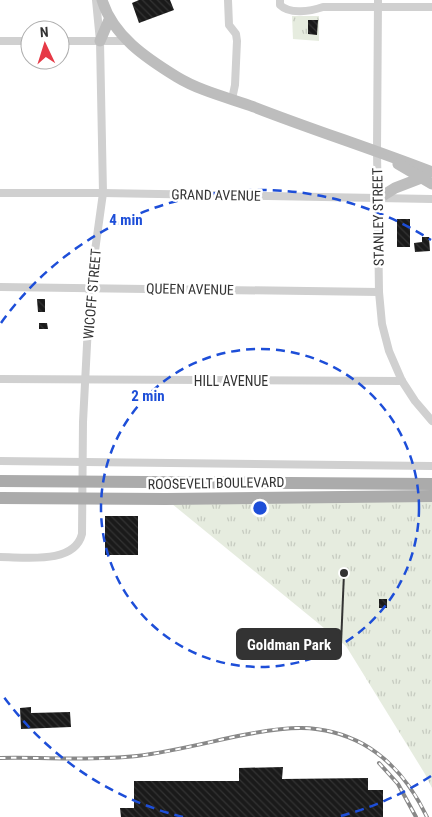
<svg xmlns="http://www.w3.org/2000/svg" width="432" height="817" font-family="'Roboto Condensed',sans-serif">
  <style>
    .park { fill: url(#park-tufts) }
    .building { fill: url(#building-back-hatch) }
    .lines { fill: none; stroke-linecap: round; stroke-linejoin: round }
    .street { stroke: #d0d0d0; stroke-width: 8 }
    .secondary { stroke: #bdbdbd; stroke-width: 11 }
    .primary { stroke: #ababab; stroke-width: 12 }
    .rail-casing { stroke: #888; stroke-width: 4 }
    .rail { stroke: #fff; stroke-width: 2; stroke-dasharray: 5.5; stroke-linecap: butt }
    .ring { fill: none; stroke: #1d4ed8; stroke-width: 2.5; stroke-dasharray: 9 6 }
    .labels { text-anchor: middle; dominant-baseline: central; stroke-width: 5; stroke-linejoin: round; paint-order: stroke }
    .street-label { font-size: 14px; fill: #333; stroke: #fff }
    .centre { fill: #1d4ed8; stroke: #fff; stroke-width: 2.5 }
    .ring-label { font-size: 15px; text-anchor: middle; font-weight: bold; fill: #1d4ed8; stroke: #fff; stroke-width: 5; stroke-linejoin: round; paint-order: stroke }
    .leader { fill: none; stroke: #333; stroke-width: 2 }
    .callout-dot { fill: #333; stroke: #fff; stroke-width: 2 }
    .callout { fill: #333; stroke: #333; stroke-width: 2 }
    .callout-label { font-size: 15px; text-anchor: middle; font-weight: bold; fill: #fff }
  </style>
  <defs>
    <pattern id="park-tufts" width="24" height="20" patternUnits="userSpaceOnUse" patternTransform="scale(1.25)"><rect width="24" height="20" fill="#e6ecdf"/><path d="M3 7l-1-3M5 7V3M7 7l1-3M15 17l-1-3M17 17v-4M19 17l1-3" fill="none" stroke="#c6cbc0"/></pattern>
    <pattern id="building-back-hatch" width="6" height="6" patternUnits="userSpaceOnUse" patternTransform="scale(1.25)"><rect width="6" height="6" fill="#1a1a1a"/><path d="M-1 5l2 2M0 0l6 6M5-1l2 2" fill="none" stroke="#333"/></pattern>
  </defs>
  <rect width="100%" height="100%" fill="#fff"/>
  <g class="park">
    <path d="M292,16H319V41L293,39Z"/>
    <path d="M432,496V788L425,774L346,646L166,499Z"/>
  </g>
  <g class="building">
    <path d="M139,0H170L174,10L139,23L132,3Z"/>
    <path d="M308,20H318L317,35L308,34Z"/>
    <rect x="397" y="219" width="13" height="28"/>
    <path d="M422,237H429L430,251L415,252L414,243L422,242Z"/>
    <path d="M37,299H45V312H38Z"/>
    <path d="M39,323H47L48,329H39Z"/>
    <rect x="105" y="516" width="33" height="39"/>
    <rect x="379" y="599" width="8" height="9"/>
    <path d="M31,707V713L70,712L71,727L21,729L20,708Z"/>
    <path d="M283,767L282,779L368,778V790H383V817H121L120,808H134V781H239V768Z"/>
  </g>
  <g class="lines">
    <g class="street">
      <path d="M228,0L229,25L236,34L237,41L235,85L232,99"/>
      <path d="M280,0V5C290,15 311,11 323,7H432"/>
      <path d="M378,0L377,151L379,292L382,324L389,351L402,381L415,401L432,421"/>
      <path d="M0,41H30"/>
      <path d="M60,41H127"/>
      <path d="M0,193H103L432,199"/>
      <path d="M0,287L379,292"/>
      <path d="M0,379L402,381"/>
      <path d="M0,461L432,466"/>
      <path d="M0,557C25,557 74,565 82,534L83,422L90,287L103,193L100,41L96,0"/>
    </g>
    <g class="secondary">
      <path d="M102,0C113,36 146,58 177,77C200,91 229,98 254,107C313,130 373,149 432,172"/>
      <path d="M100,41L109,20"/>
      <path d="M398,164L432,184"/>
      <path d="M379,198L395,188L421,178H425"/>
    </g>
    <g class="primary">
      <path d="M0,481L432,484"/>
      <path d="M0,498L166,499L432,496"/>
    </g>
    <g class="rail-casing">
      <g id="rail">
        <path d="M0,758C45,757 92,761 137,756C170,752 205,743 238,736C284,727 320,721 363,744C393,761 412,786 427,817"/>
        <path d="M379,763L398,784L416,817"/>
      </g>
    </g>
    <use href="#rail" class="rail"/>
  </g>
  <g class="ring">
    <circle cx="260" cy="508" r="159"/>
    <path d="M431 776A318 318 0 0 1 337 817M183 817A318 318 0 0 1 1 693M1 323A318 318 0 0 1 431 240"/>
  </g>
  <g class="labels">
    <g class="street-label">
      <text transform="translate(216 195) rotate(1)">GRAND AVENUE</text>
      <text transform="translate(378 217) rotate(-91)">STANLEY STREET</text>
      <text transform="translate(190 289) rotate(1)">QUEEN AVENUE</text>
      <text transform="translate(92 294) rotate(-85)">WICOFF STREET</text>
      <text x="231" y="381">HILL AVENUE</text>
      <text transform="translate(216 483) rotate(-1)">ROOSEVELT BOULEVARD</text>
    </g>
  </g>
  <circle cx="260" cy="508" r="8" class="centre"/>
  <g class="ring-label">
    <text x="126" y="225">4 min</text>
    <text x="148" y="401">2 min</text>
  </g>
  <path class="leader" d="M344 573L341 644"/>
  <circle class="callout-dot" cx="344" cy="573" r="5"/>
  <rect class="callout" x="237" y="629" width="104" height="30" rx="5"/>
  <g class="callout-label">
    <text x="289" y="650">Goldman Park</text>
  </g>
  <g transform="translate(45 45) rotate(356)"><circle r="24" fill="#ffffff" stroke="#adadad"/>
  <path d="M0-4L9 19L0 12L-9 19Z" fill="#e63946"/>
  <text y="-8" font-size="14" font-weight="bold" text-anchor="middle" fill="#333333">N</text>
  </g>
</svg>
